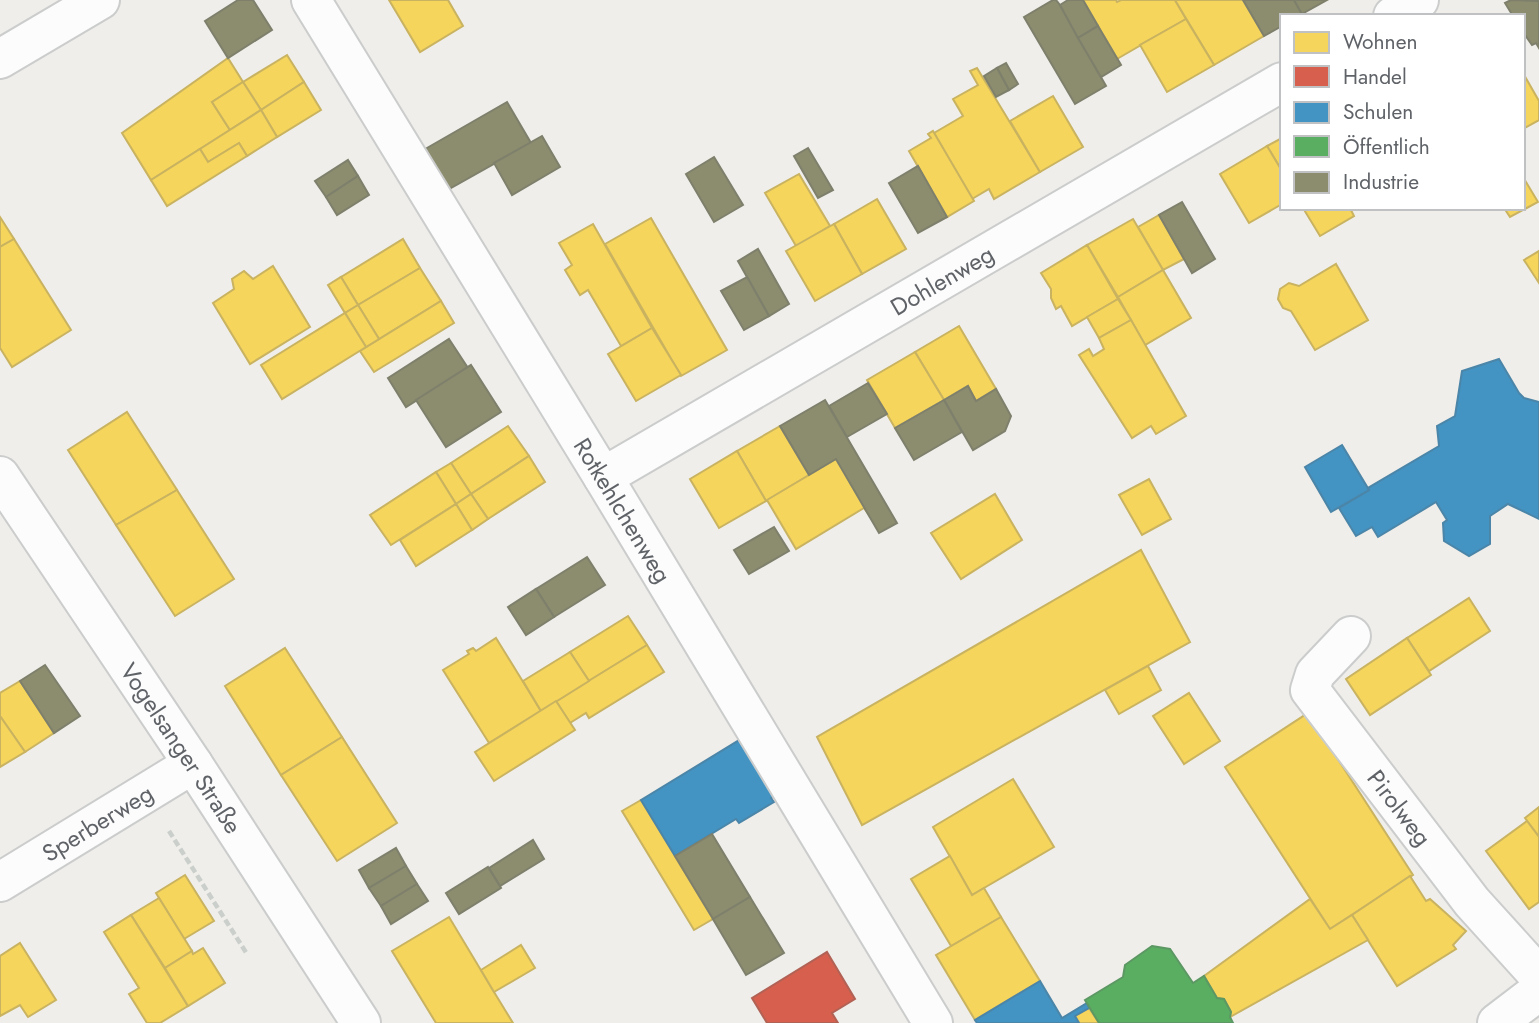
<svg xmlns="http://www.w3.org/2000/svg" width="1539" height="1023" font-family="Jost,sans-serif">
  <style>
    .homes { fill: #f6d55c; stroke: #c9b360; stroke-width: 2 }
    .shops { fill: #d6604d; stroke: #b26155; stroke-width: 2 }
    .schools { fill: #4393c3; stroke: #4b85a8; stroke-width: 2 }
    .public { fill: #5aae61; stroke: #5c9863; stroke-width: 2 }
    .industry { fill: #8c8c6e; stroke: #7e806c; stroke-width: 2 }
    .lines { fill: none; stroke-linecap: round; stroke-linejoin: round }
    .minor-casing { stroke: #cbcccc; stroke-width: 42 }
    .path { stroke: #cacfcc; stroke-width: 4.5; stroke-dasharray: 7 3.5; stroke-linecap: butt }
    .minor { stroke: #fdfcfc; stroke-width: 38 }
    .labels { text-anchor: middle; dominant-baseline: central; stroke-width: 7; stroke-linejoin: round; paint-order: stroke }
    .street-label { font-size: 24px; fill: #5f6368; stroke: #fff }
  </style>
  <rect width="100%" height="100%" fill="#efeeea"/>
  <g class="homes">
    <path d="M389,0H448L463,26L420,52Z"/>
    <path d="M1083,0H1116L1117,2L1121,0H1175L1186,19L1117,59Z"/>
    <path d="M1175,0H1243L1264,36L1214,65Z"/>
    <path d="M1186,19L1214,65L1167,92L1140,45Z"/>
    <path d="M287,55L304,82L261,110L243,82Z"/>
    <path d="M228,58L243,82L212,102L230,130L151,180L122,133Z"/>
    <path d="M977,68L1040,172L994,199L989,189L972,199L934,133L963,116L953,99L978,85L970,71Z"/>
    <path d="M1523,73L1539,101V120L1523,129Z"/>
    <path d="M243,82L261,110L230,130L212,102Z"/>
    <path d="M304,82L321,110L277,137L261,110Z"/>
    <path d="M1053,96L1083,147L1040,172L1010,121Z"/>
    <path d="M261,110L277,137L247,156L239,143L208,162L200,149Z"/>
    <path d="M933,131L974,201L947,217L909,151L931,138L928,134Z"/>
    <path d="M1282,138V171L1267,146Z"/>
    <path d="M239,143L247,156L167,206L151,180L200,149L208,162Z"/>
    <path d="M1267,146L1282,171V204L1249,223L1220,174Z"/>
    <path d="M799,174L830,226L796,246L765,193Z"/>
    <path d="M1523,177L1538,202L1510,217L1504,208H1523Z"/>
    <path d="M877,199L906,249L862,274L834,224Z"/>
    <path d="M1303,208H1350L1354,216L1320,236Z"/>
    <path d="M1159,215L1184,259L1163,270L1138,227Z"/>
    <path d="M0,217L14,239L0,247Z"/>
    <path d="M651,218L727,350L681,376L605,244Z"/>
    <path d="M1133,219L1163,270L1118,297L1087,245Z"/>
    <path d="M593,224L652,328L621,346L588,290L580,295L565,270L572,265L559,243Z"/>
    <path d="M834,224L862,274L815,301L786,251Z"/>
    <path d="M14,239L71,330L12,367L0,348V247Z"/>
    <path d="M403,239L420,268L358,305L341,277Z"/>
    <path d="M1087,245L1118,299L1072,326L1061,306L1056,309L1051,298V289L1041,273Z"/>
    <path d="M1539,251V283L1524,260Z"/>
    <path d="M1336,264L1368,320L1315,350L1291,311L1283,308L1278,299L1280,289L1289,283L1299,286Z"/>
    <path d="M273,266L310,327L250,364L213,303L234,289L232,279L244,271L253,279Z"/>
    <path d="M420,268L441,301L379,339L358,305Z"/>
    <path d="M1163,270L1191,318L1145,345L1118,297Z"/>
    <path d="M341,277L358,305L345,313L328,285Z"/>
    <path d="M1118,299L1131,320L1099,338L1087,317Z"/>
    <path d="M441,301L454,323L374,372L360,351Z"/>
    <path d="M358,305L379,339L366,347L345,313Z"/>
    <path d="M345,313L366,347L282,399L261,365Z"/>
    <path d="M1131,320L1186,416L1156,434L1151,426L1132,438L1079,355L1089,349L1093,356L1104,349L1099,338Z"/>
    <path d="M959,326L996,389L976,401L968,386L944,400L915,352Z"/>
    <path d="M652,328L681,375L636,401L608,354Z"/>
    <path d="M915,352L944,400L895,428L867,380Z"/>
    <path d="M127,412L177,490L116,525L68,450Z"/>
    <path d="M508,426L529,456L471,494L451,463Z"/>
    <path d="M780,426L809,475L766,501L737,451Z"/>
    <path d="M737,451L766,501L719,528L690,479Z"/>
    <path d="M529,456L545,482L488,519L471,494Z"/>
    <path d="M836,459L871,518L864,508L796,549L767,500Z"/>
    <path d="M451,463L471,494L456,504L436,472Z"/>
    <path d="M436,472L456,504L391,545L370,515Z"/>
    <path d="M1149,479L1171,519L1142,535L1119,495Z"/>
    <path d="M177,490L234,579L175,616L116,525Z"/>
    <path d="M471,494L488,519L472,530L456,504Z"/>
    <path d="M995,494L1022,540L961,579L931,533Z"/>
    <path d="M456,504L472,530L416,566L400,540Z"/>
    <path d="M1141,550L1190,642L862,825L817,737Z"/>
    <path d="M1469,598L1490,631L1429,671L1407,638Z"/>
    <path d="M628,616L647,645L589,681L570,652Z"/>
    <path d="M496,638L541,711L489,743L443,670L469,654L467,651L473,648L476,651Z"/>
    <path d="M1407,638L1431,675L1370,715L1346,679Z"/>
    <path d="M647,645L664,672L589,718L586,713L570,723L556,701Z"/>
    <path d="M285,648L342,737L281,775L225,686Z"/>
    <path d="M570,652L589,681L541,711L523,681Z"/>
    <path d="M1148,666L1161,690L1119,714L1105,690Z"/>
    <path d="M20,681L54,733L25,752L0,716V693Z"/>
    <path d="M1189,693L1220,741L1184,764L1153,716Z"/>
    <path d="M556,701L575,730L494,781L475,752Z"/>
    <path d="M1308,713L1413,875L1330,929L1225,767Z"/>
    <path d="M0,716L25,752L0,767Z"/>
    <path d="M342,737L397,823L337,861L281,775Z"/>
    <path d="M1013,779L1054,847L972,895L933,827Z"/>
    <path d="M641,800L713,919L694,930L622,811Z"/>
    <path d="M1539,807V837L1525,818Z"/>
    <path d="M1527,821L1539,837V902L1529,909L1486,851Z"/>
    <path d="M950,856L972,895L984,888L1001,917L951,946L911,879Z"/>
    <path d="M185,875L214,921L184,939L156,893Z"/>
    <path d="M1410,876L1426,901L1430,899L1466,931L1453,945L1456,949L1397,986L1352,915Z"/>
    <path d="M159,898L192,951L165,968L131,915Z"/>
    <path d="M1310,899L1330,929L1352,915L1368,940L1230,1017L1231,1012L1224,999L1217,998L1204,976Z"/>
    <path d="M131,915L188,1006L160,1023H147L129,994L139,988L104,932Z"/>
    <path d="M449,917L494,992L513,1023H436L392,951Z"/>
    <path d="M1001,917L1040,981L975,1020L936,955Z"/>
    <path d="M20,943L56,1000L28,1017L20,1005L0,1016V956Z"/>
    <path d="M521,945L535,968L494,992L481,970Z"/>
    <path d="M203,948L225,983L188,1006L165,968L192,951L193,954Z"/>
    <path d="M1089,1008L1099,1023H1079L1075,1016Z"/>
  </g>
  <path class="shops" d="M827,952L855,999L832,1013L838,1023H767L752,998Z"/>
  <g class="schools">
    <path d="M1499,359L1519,393L1524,398L1539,402V519L1508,504L1490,516V544L1469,556L1444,541L1443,523L1447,520L1436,502L1378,537L1372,527L1356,536L1339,508L1369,490L1368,488L1439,446L1437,426L1455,416L1462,371Z"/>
    <path d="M1342,445L1369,490L1331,512L1305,467Z"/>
    <path d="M741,739L775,796L771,798L774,802L739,823L736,819L675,856L641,800Z"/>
    <path d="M1040,981L1062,1018L1087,1003L1089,1008L1075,1016L1079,1023H977L975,1020Z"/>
  </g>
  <path class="public" d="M1152,946L1170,949L1193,983L1204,976L1217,998L1224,999L1231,1012L1230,1017L1233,1023H1099L1085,1000L1123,977L1125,965Z"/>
  <g class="industry">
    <path d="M238,0H253L272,30L228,58L205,21Z"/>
    <path d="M1053,0H1056L1060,5L1106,86L1075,104L1024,17Z"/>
    <path d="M1068,0H1083L1098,26L1078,38L1060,5Z"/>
    <path d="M1243,0H1294L1302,14L1282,16V26L1264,36Z"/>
    <path d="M1294,0H1327L1302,14Z"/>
    <path d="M1511,0L1539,1V48L1536,43L1532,45L1523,32V16H1513L1505,3Z"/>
    <path d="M1098,26L1121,65L1101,77L1078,38Z"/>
    <path d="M1006,63L1018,84L1009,90L997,68Z"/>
    <path d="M997,68L1009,90L996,97L984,76Z"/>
    <path d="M507,102L531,143L444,192L420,152Z"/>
    <path d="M542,136L560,167L512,195L494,163Z"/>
    <path d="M808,148L833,190L818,198L794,156Z"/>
    <path d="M714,157L743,205L714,222L686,174Z"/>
    <path d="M348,160L358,176L326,197L315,181Z"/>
    <path d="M918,166L947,217L918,233L889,183Z"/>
    <path d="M358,176L369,195L337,215L326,197Z"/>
    <path d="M1182,202L1215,259L1192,273L1159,215Z"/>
    <path d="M758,249L789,304L769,316L738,261Z"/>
    <path d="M747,277L769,316L744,330L721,291Z"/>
    <path d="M449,339L468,368L406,407L388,378Z"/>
    <path d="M471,365L501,412L446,447L416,400Z"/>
    <path d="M868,383L887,414L847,437L829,406Z"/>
    <path d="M968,386L976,401L996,389L1011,416L1005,431L973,450L944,400Z"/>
    <path d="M825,400L897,523L879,533L836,459L809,475L780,426Z"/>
    <path d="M944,400L962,432L914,460L895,428Z"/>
    <path d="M774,527L789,551L749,574L734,550Z"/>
    <path d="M587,557L605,585L554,617L536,589Z"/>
    <path d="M536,589L554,617L526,635L508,607Z"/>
    <path d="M45,665L80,716L54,733L20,681Z"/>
    <path d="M712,834L750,897L713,919L675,856Z"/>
    <path d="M533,840L544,859L500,886L489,868Z"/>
    <path d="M396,848L406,866L369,888L359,870Z"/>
    <path d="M406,866L417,884L381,906L369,888Z"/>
    <path d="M488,867L501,888L459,914L446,893Z"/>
    <path d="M417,884L428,901L391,924L381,906Z"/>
    <path d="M750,897L784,953L746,975L713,919Z"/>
  </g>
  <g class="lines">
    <g class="minor-casing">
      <g id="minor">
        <path id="s1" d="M311,0L603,477L933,1023"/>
        <path d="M1393,16L1419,0"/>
        <path d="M0,59L100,0"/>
        <path id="s2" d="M0,476L193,764L361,1023"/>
        <path id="s3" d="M603,477L1282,82"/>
        <path id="s4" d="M1351,636L1315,674L1310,690L1472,902L1539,976"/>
        <path id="s5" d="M0,882L193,764"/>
        <path d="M1497,1023L1539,991"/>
      </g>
    </g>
    <path class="path" d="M169,831L247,954"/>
    <use href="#minor" class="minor"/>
  </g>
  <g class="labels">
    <g class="street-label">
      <text stroke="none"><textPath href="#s3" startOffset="392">Dohlenweg</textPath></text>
      <text stroke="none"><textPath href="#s1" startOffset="598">Rotkehlchenweg</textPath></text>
      <text stroke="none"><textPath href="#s2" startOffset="327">Vogelsanger Straße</textPath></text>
      <text stroke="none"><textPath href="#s4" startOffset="217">Pirolweg</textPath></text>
      <text stroke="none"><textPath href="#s5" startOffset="114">Sperberweg</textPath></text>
    </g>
  </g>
  <rect x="1280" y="14" width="245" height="196" fill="#ffffff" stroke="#bfc1c3" stroke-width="2"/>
  <rect x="1294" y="32" width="35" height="21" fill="#f6d55c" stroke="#bfc1c3" stroke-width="2"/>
  <text x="1343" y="49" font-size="21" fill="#5f6368">Wohnen</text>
  <rect x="1294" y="66" width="35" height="21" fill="#d6604d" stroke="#bfc1c3" stroke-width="2"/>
  <text x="1343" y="84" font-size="21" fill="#5f6368">Handel</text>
  <rect x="1294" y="102" width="35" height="21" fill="#4393c3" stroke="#bfc1c3" stroke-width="2"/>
  <text x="1343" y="119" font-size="21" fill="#5f6368">Schulen</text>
  <rect x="1294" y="136" width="35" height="21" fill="#5aae61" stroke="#bfc1c3" stroke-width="2"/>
  <text x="1343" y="154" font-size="21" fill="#5f6368">Öffentlich</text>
  <rect x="1294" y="172" width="35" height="21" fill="#8c8c6e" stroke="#bfc1c3" stroke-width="2"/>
  <text x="1343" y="189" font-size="21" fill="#5f6368">Industrie</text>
</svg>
